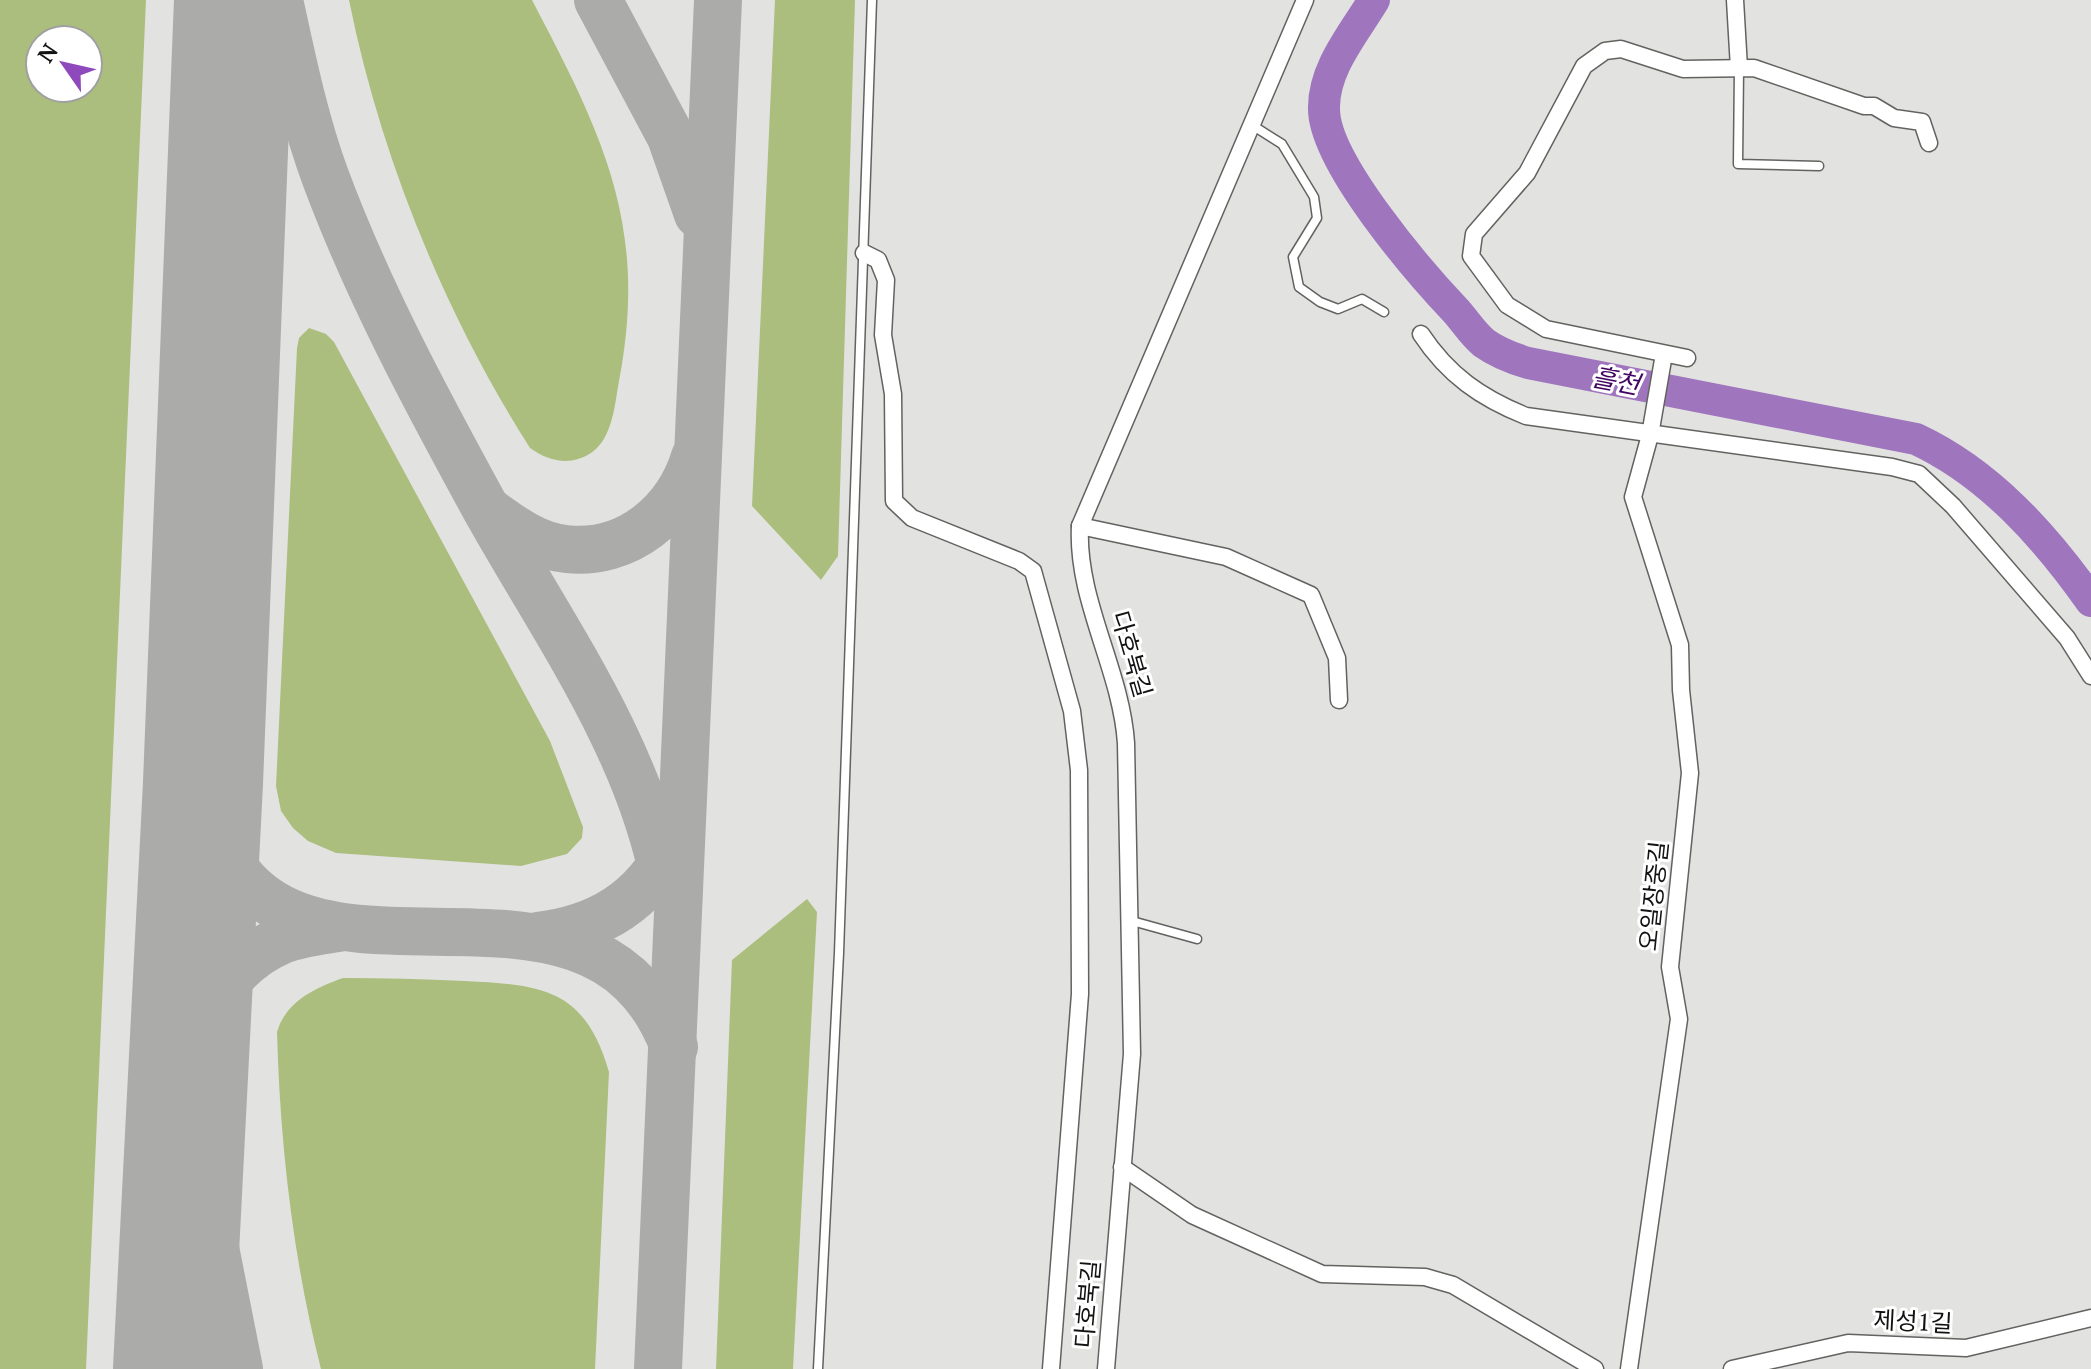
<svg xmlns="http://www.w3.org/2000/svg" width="2091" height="1369" font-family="'PT Serif','Noto Sans KR',serif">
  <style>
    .green { fill: #abbe7e; fill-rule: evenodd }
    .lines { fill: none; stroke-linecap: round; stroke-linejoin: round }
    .river { stroke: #9f76be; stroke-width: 32 }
    .taxiway { stroke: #abacaa; stroke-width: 48 }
    .runway { stroke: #abacaa; stroke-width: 120 }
    .lane-casing { stroke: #626360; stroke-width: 11 }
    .street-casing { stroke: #626360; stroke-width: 19 }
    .lane { stroke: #fff; stroke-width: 8 }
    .street { stroke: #fff; stroke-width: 16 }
    .labels { text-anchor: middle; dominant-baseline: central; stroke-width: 6; stroke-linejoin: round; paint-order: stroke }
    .street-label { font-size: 24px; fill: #111211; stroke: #fff }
    .water-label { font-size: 26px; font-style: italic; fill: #410460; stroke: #fff }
  </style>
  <rect width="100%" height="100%" fill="#e2e3e0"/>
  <g class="green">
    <path d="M0,0H146L86,1369H0ZM40,40H88V88H40Z"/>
    <path d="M349,0H532C602,134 649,225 619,381C615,403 613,433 596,449C575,467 551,463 530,448C445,315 380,155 349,0Z"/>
    <path d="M775,0H855L838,556L821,580L752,506Z"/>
    <path d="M309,328L326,334L334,342L550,741L583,827L582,838L567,854L521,866L336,853L308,841L293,828L281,811L276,786L297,348L299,338Z"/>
    <path d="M807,899L817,912L793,1369H716L732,960Z"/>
    <path d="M343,978C384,978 424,979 465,981C543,985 585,989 609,1072L595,1369H321C293,1259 280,1145 277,1032C286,1001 315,988 343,978Z"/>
  </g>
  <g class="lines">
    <path class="river" d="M1374,0C1354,33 1323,69 1324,109C1324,162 1419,272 1456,311C1465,321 1473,334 1484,343C1498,353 1511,358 1528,363L1916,439C1989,473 2045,536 2091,601"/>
    <g class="taxiway">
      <path d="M279,0C292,59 304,119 325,176C368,292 427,401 486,509C553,629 640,748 665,885"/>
      <path d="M598,0L671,137L698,214"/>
      <path d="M490,512C513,529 537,546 566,549C628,556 678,513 695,457"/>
      <path d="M203,783C248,1064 585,810 674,1047"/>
      <path d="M537,936C598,929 644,902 672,846"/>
      <path d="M191,1025L205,1197L239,1369"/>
      <path d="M193,1061C198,1010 234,960 282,940C300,933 319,931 338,928"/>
      <path d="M658,1369L718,0"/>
    </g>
    <path class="runway" d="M173,1369L203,783L234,0"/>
    <g class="lane-casing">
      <g id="lane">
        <path d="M1739,68L1738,164L1819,166"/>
        <path d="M1252,125L1282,144L1314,197L1317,218L1293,257L1299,287L1320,302L1338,309L1362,299L1384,312"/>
        <path d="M1132,921L1197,939"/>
        <path d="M818,1369L839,953L872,0"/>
      </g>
    </g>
    <g class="street-casing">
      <g id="street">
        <path d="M1735,0L1739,68"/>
        <path d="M864,253L878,260L886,280L883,335L893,394L894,501L912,518L1019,561L1033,571L1072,711L1079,770L1080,994L1051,1369"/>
        <path d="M1421,334C1448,375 1481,398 1526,416L1892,467L1919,474L1953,506L2067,638L2091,676"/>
        <path d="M1687,358L1546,329L1507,305L1471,256L1474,234L1527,173L1584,66L1605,51L1621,49L1683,69L1754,68L1864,106H1874L1894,118L1922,122L1929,143"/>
        <path d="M1080,526L1226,557L1311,595L1337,658L1339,700"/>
        <path d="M1122,1167L1192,1215L1322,1274L1425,1277L1453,1285L1595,1369"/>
        <path d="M1106,1369L1132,1054L1126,743C1121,669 1076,600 1080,526L1305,0"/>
        <path d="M1629,1369L1679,1019L1670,967L1690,773L1681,690L1680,645L1633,497L1650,435L1664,354"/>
        <path d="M1732,1369L1848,1343L1966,1348L2091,1318"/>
      </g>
    </g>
    <use href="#lane" class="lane"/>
    <use href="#street" class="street"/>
  </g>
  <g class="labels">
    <g class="street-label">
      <text transform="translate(1132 654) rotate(74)">다호북길</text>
      <text transform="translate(1653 896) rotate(-84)">오일장중길</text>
      <text transform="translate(1087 1304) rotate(-85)">다호북길</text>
      <text transform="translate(1913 1321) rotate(3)">제성1길</text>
    </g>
    <g class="water-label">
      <text transform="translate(1616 380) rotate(11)">흘천</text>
    </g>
  </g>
  <g transform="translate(64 64) rotate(304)"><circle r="38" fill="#ffffff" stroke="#a0a0a0" stroke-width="2"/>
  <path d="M0-6L14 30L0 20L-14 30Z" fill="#8e49bc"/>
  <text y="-12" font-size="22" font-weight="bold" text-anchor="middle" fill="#111211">N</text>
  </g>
</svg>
